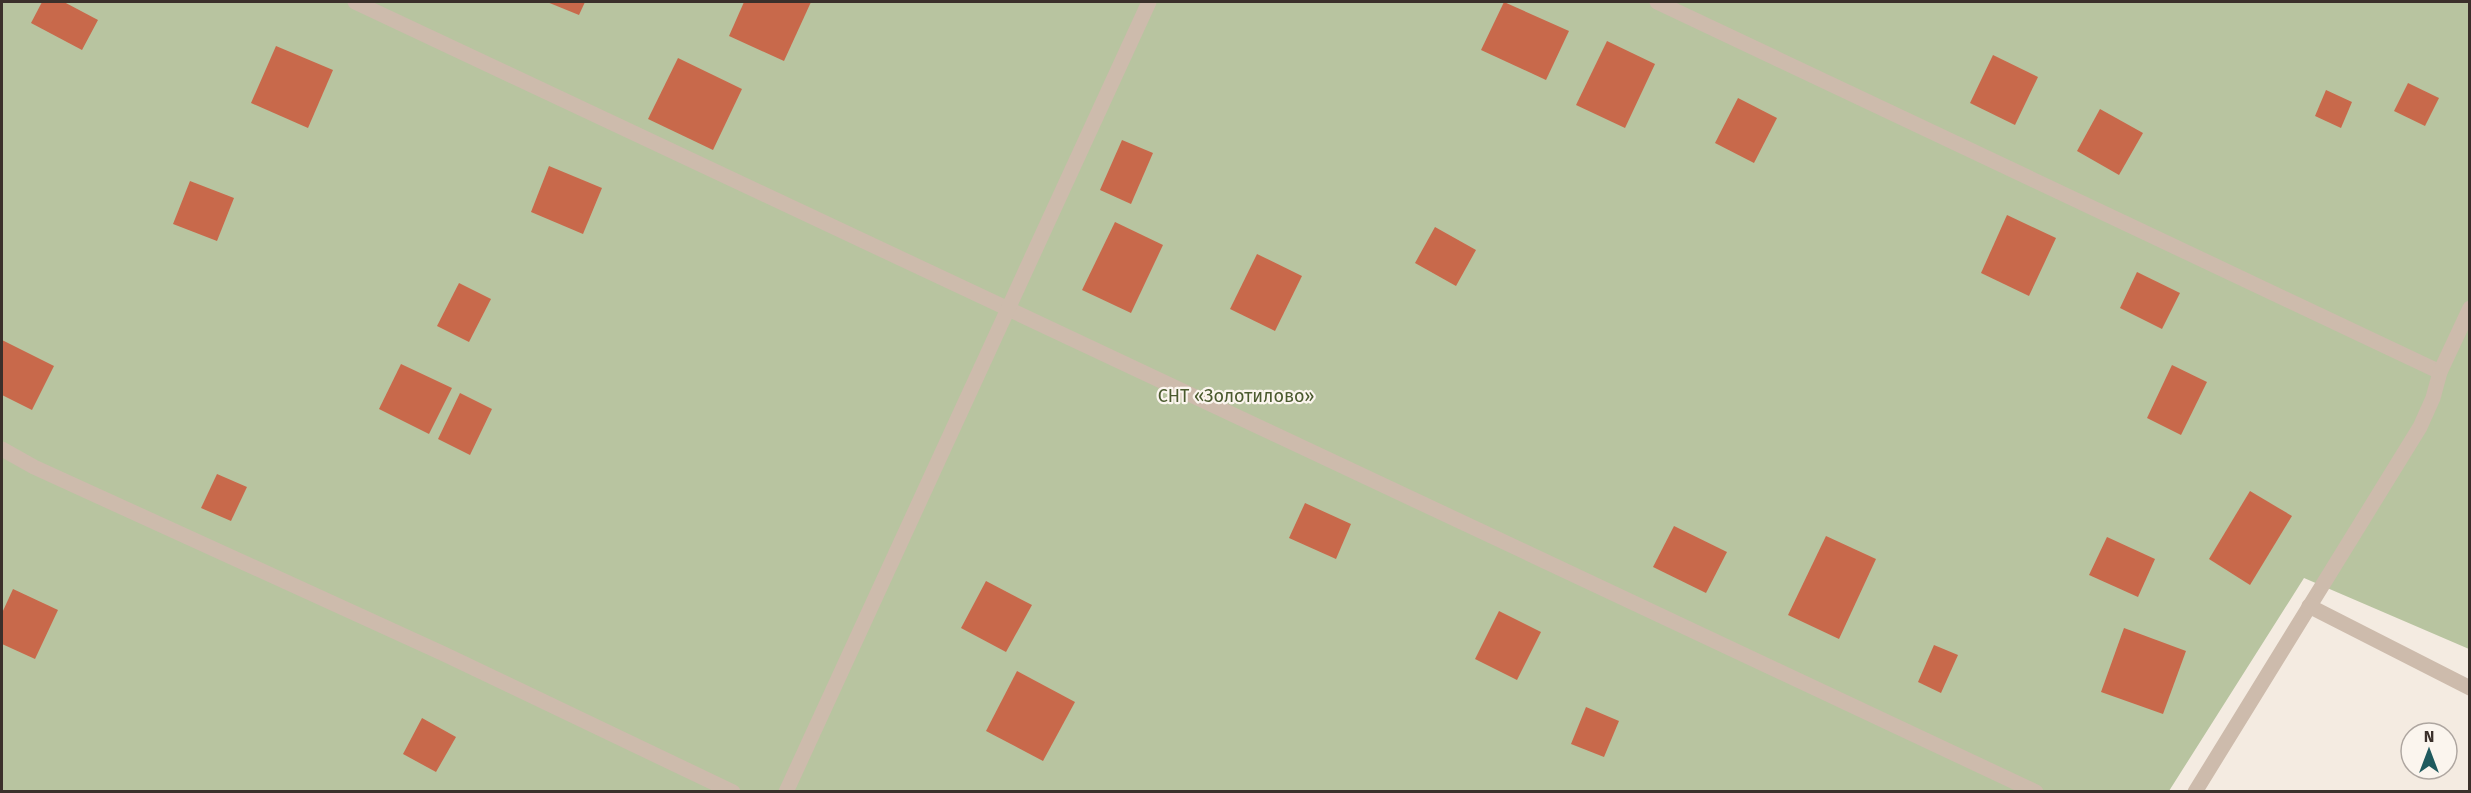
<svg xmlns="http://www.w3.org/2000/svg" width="2471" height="793" font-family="'Fira Sans',sans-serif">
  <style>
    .green { fill: #b8c4a0 }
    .building { fill: #c8694b }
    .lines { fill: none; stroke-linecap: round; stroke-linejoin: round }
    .lane { stroke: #cdbbac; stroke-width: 15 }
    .street { stroke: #cdbbac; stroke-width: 15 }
    .labels { text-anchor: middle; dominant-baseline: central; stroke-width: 4.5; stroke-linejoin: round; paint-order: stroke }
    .park-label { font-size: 18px; fill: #4a5a2e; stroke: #fbf5ee }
  </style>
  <rect width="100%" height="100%" fill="#f4ebe1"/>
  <path class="green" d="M2,2H2469V649L2304,578L2169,791L2,792Z"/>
  <g class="building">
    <path d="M42,2H64L98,20L82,50L31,23Z"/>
    <path d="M547,2H585L579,15Z"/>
    <path d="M744,2H811L784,61L729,36Z"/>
    <path d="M1504,2L1569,31L1546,80L1481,50Z"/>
    <path d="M1607,41L1655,64L1625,128L1576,105Z"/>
    <path d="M276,46L333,70L308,128L251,103Z"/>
    <path d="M1993,55L2038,77L2015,125L1970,103Z"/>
    <path d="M678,58L742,89L713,150L648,119Z"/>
    <path d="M2408,83L2439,98L2425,126L2394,111Z"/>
    <path d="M2326,90L2352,102L2341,128L2315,116Z"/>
    <path d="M1738,98L1777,118L1754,163L1715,143Z"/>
    <path d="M2100,109L2143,133L2119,175L2077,151Z"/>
    <path d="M1122,140L1153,153L1131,204L1100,190Z"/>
    <path d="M549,166L602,188L583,234L531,212Z"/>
    <path d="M190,181L234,198L217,241L173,224Z"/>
    <path d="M2007,215L2056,238L2029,296L1981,273Z"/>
    <path d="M1115,222L1163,245L1131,313L1082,290Z"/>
    <path d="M1435,227L1476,250L1456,286L1415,263Z"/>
    <path d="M1257,254L1302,276L1275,331L1230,309Z"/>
    <path d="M2137,272L2180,293L2162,329L2120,308Z"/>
    <path d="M459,283L491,299L469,342L437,326Z"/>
    <path d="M2,340L54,366L32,410L2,395Z"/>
    <path d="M401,364L452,388L429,434L379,409Z"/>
    <path d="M2172,365L2207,382L2181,435L2147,418Z"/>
    <path d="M460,393L492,409L470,455L438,439Z"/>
    <path d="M217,474L247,487L231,521L201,508Z"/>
    <path d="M2250,491L2292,516L2250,585L2209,559Z"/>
    <path d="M1305,503L1351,524L1336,559L1289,538Z"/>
    <path d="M1674,526L1727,552L1706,593L1653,567Z"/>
    <path d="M1826,536L1876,559L1839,639L1788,615Z"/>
    <path d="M2107,537L2155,559L2138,597L2089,575Z"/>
    <path d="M986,581L1032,605L1006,652L961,628Z"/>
    <path d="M13,589L58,610L35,659L2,644V613Z"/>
    <path d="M1499,611L1541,632L1517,680L1475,659Z"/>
    <path d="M2124,628L2186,651L2163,714L2101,692Z"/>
    <path d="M1934,645L1958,655L1941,693L1918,682Z"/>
    <path d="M1017,671L1075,702L1043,761L986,731Z"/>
    <path d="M1586,707L1619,721L1604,757L1571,744Z"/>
    <path d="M422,718L456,737L436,772L403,754Z"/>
  </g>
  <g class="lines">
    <g class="lane">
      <path d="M355,2L2036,792"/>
      <path d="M1657,2L2440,372"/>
      <path d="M2,449L34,467L444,654L733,792"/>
      <path d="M786,792L1149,2"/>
      <path d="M2195,792L2420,427L2433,398L2440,372L2470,308"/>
    </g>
    <path class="street" d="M2309,606L2470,688"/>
  </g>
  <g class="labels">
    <g class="park-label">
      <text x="1236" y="396">СНТ «Золотилово»</text>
    </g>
  </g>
  <rect width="2471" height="793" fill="none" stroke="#3b302b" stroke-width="6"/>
  <g transform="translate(2429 751)"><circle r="28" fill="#fbf5ee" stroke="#aea6a0" stroke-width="1.5"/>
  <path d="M0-4.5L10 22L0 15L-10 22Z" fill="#1f5a5e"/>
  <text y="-9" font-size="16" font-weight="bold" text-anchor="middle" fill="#3b302b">N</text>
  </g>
</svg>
